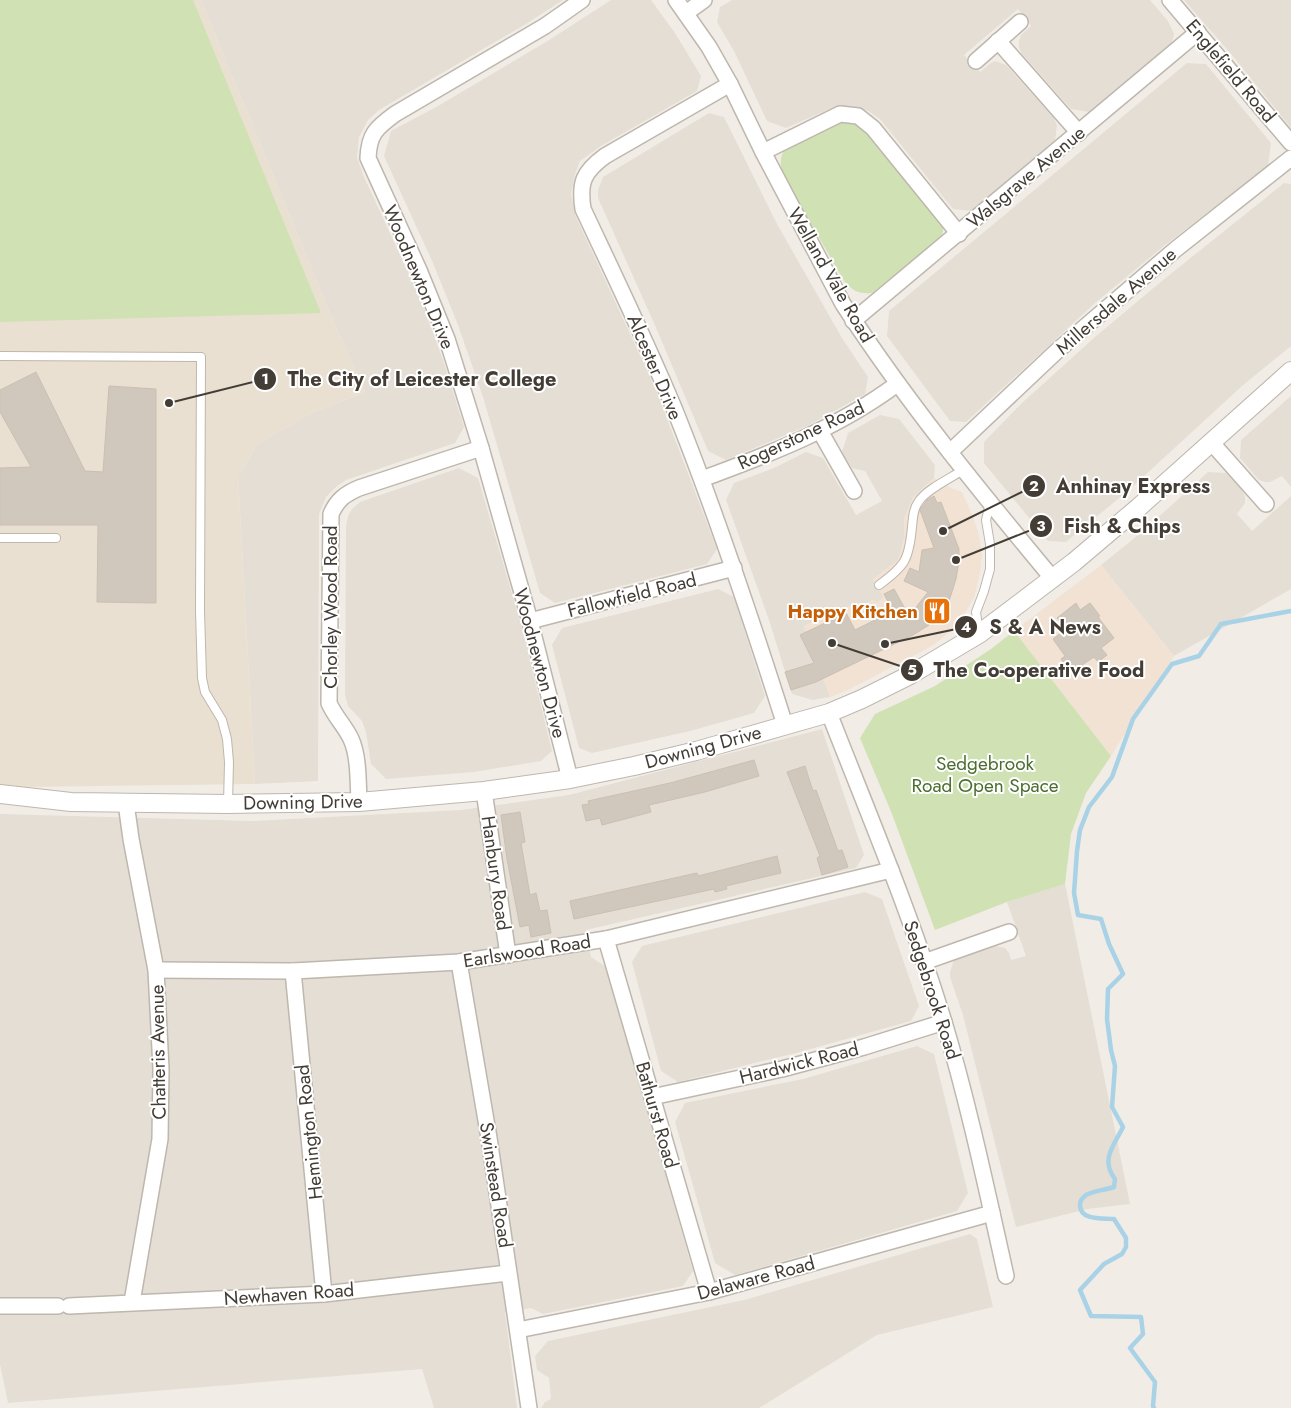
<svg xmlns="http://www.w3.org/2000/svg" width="1291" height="1408" font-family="Jost,sans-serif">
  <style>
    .residential { fill: #e4ded5 }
    .commercial { fill: #f1e2d3 }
    .education { fill: #e9e0d2 }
    .green { fill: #d0e1b3 }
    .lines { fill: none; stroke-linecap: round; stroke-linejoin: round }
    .stream { stroke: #a9d2e7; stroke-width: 4.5 }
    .building { fill: #d1c8bd; stroke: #cbbfb1 }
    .service-casing { stroke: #beb7ad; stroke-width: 10 }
    .minor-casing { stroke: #beb7ad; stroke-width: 18 }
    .tertiary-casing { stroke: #beb7ad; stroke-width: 20 }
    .service { stroke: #fff; stroke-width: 8 }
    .minor { stroke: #fff; stroke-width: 15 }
    .tertiary { stroke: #fff; stroke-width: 18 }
    .labels { text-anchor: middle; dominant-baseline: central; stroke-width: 4; stroke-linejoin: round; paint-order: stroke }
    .street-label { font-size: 19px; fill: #433d36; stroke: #fff }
    .food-label { font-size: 19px; font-weight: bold; fill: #c56008; stroke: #fff; text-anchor: end }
    .park-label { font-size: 19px; fill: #4c6e30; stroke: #fff }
    .leader { fill: none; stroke: #433d36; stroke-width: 2 }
    .callout-dot { fill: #433d36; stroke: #fff; stroke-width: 2 }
    .mark-label { font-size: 15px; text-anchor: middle; font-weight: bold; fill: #fff }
    .callout-label { font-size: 20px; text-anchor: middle; font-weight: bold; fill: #433d36; stroke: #fff; stroke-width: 4; stroke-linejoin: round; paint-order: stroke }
  </style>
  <rect width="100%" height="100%" fill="#f1ede6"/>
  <g class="residential">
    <path d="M201,0H563L526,24L379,110L368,120L359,137L357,157L364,177L421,300L443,360L464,427L455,443L346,480L337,486L326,497L319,514L318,781L255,784L238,476L257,444L310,414L365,392L332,318Z"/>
    <path d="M611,0H651L675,33L701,76L697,91L601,146L580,161L575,174L571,194L576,217L656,390L717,549L707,564L555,603L540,593L483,397L458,325L433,263L384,156L391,131L438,106L546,42Z"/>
    <path d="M732,0H1150L1168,21L1174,34L1172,42L1089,112L1071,109L1022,54L1019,47V41L1021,35L1031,26L1018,9L964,55L980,72L991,63L995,61L1006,65L1054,118L1057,126L1055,140L972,211L953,209L880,119L868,111L852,106L834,107L786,128L767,121L735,53L717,22L720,7Z"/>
    <path d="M1184,0H1291V128L1232,55Z"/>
    <path d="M1187,63L1206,64L1271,143L1268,166L1165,245L1095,303L966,422L950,421L887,336L889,311Z"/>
    <path d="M709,113L724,117L777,224L842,338L868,377L865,394L807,426L726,460L708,451L654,323L598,198V190L603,177Z"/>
    <path d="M1284,183L1291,184V346L1242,386L1130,489L1066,542L1048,541L984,463V442L1022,403L1095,337L1157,285Z"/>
    <path d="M1291,396V487L1282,476L1270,482H1265L1259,480L1240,458L1241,440Z"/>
    <path d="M880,415L899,419L935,465L934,478L913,497L904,519V539L898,560L873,579L884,597L876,603L873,600L855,611L852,605L804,626L830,697L813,700L792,694L769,620L726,500L734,483L774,468L806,452L823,458L856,515L882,501L865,471L852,468L842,452L848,433Z"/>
    <path d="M459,468L478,478L521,624L552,751L541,761L474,772L386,779L371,764L366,732L362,721L348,706L345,695L346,526L348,516L352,509L360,502Z"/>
    <path d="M1208,472L1226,473L1243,491L1245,497V503L1237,514L1252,531L1291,496V589L1174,656L1101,565L1142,532Z"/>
    <path d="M718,589L734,597L765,696L754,713L690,731L592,753L579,748L552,645L562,628Z"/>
    <path d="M822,729L864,855L856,868L586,930L591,957L606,967L693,1271L683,1286L543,1314L531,1308L505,1312L517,1408H434L422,1369L8,1403L0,1364V814L252,821L461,810L569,795Z"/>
    <path d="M1065,884L1130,1204L1087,1209L1016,1227L963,1015L950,977V972L954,960L995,946L1005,948L1009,953L1011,960L1026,956L1007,902Z"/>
    <path d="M865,892L882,899L919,1006L911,1021L796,1053L678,1082L661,1071L632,962L642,946Z"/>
    <path d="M917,1046L934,1054L968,1193L957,1211L735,1275L715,1263L675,1122L685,1103L803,1079Z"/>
    <path d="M970,1234L977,1239L993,1307L877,1335L759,1408H541L545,1402L551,1399L549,1378L537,1370L535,1356L548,1341L744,1300Z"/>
  </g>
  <g class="commercial">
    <path d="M934,478L951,488L962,492L973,517L979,535L982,555L980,573L974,598L963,616L951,631L932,646L850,689L830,697L804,626L852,605L855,610L874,599L876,603L883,597L873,579L898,560L904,539V519L913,497Z"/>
    <path d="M1101,565L1174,656L1111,756L1014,631Z"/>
  </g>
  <path class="education" d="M0,0H201L332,318L365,392L310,414L257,444L238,476L255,784L25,787L0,784Z"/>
  <g class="green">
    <path d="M0,0H193L321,313L0,322Z"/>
    <path d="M841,122H856L869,131L944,225L942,236L872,293C858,294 853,291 844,281L783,175C780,164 779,157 786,148Z"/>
    <path d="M1014,631L1111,756L1086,793L1071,834L1065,884L1007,902L935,930L892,814L860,738L875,714L935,686L991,649Z"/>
  </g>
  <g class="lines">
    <path class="stream" d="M1154,1408L1153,1406L1155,1382L1130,1348L1143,1334L1141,1317L1091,1316L1080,1290L1104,1264L1122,1254L1126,1247V1238L1114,1219C1103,1218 1080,1221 1080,1205C1080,1201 1082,1198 1086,1195C1093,1191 1105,1190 1114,1187L1115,1179C1100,1159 1114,1146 1123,1127L1112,1107L1115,1066L1111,1050L1107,1019L1108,989L1123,974L1109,944L1101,919L1078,915L1074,893L1077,851L1080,830L1089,807L1112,777L1133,719L1172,664L1199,656L1221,624L1291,611"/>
  </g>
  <g class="building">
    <path d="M36,372L85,471L103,472L109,386L156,389V603L97,602L98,525H0V468L31,467L0,412V390Z"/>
    <path d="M934,496L937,503L941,502L959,549V562L956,579L950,598L944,609L929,625L913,635L816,682L791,690L785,672L814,663L800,635L846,613L855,630L893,611L884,594L894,589L909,616L928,592L904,581L910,568L919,572L922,550L934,548L920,510L927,500Z"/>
    <path d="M1076,603L1080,610L1090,603L1100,616L1098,617L1114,638L1101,648L1107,655L1098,662L1094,657L1076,669L1067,667L1061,659L1065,656L1053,639L1066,629L1057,618Z"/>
    <path d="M754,760L759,776L705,792L649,805L651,812L625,819L602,825L600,818L586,821L582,805L589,804L588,801L670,783Z"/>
    <path d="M805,766L813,791L816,790L838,851L842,850L848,867L822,875L817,858L820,856L787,772Z"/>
    <path d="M520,812L525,842L521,843L530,895L536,893L540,911L547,910L551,933L531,937L529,925L520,927L507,859L501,815Z"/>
    <path d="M777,856L781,873L726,886L727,889L715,892L714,889L574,919L570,901L697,873L698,876Z"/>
  </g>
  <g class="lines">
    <g class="service-casing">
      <g id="service">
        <path d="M0,356L201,357L200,611L202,678L205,692L222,720L227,739L229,762L228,804"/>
        <path d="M0,538H56"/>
        <path d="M879,585C905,566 909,560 912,527C913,518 913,509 919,501C927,489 951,478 963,470"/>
        <path d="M979,634L976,612L984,591L990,569V544L986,520L990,503"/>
      </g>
    </g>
    <g class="minor-casing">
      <g id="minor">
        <path d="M676,0L709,47L730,84L763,152L843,304C906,401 979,490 1053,579"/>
        <path d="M1170,0L1291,143"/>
        <path d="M686,13L704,0"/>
        <path d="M998,41L1079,133"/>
        <path d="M976,61L1020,22"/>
        <path d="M730,84L605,156C583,172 579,183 583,209C614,275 646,341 674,408C716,512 751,618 785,725"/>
        <path d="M763,152L840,114L858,116L873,128L959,234"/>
        <path d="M853,321L1198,32"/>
        <path d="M820,431L854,491"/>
        <path d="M1211,442L1266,504"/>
        <path d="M950,452L1058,350L1176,249L1291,158"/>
        <path d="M702,479C770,454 838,428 897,384"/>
        <path d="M530,621L734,568"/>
        <path d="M829,713C869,815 912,917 944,1022C969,1105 987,1191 1006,1276"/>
        <path d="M570,779L530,621L481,448L447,339L419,270L368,158C369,134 376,128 395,114L545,26L582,0"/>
        <path d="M484,791L508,955"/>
        <path d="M359,802C358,783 359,756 351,739C345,726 335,717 329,703L331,514C337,500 345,494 359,488L481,448"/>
        <path d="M126,803L131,839L156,970L161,1069L160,1139L132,1302"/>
        <path d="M606,939L709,1292"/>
        <path d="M459,962L489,1138L529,1408"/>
        <path d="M924,962L1009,932"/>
        <path d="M156,970L293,971L459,962L606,939L891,870"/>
        <path d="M293,971L324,1294"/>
        <path d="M652,1097L782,1069L864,1047L944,1022"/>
        <path d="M0,1306H58"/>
        <path d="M69,1306L324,1294L508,1273"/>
        <path d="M518,1330L709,1292L992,1213"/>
      </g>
    </g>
    <g class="tertiary-casing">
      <path id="tertiary" d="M0,794L71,802L228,804L359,802L484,791L570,779L634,766L696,751L829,713L862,699L910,675L979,634L1074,562L1139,507L1291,371"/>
    </g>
    <use href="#service" class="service"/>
    <use href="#minor" class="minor"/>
    <use href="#tertiary" class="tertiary"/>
  </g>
  <defs>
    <g id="restaurant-square" transform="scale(1.4375)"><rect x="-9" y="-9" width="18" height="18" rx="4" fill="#e8710a" stroke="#fff"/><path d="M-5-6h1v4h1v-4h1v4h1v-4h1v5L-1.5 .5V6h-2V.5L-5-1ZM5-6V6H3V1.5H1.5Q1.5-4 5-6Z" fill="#fff"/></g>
  </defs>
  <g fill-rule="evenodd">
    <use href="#restaurant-square" x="937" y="611"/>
  </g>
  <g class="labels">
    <g class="street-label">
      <text transform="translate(1231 71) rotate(50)">Englefield Road</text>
      <text transform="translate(1026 177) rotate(-40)">Walsgrave Avenue</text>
      <text transform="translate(831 275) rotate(60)">Welland Vale Road</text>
      <text transform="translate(419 277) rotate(67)">Woodnewton Drive</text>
      <text transform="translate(1116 301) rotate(-41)">Millersdale Avenue</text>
      <text transform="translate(655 367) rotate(67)">Alcester Drive</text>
      <text transform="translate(801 435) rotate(-25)">Rogerstone Road</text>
      <text transform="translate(632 595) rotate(-14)">Fallowfield Road</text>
      <text transform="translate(330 607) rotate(-90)">Chorley Wood Road</text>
      <text transform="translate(540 663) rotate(75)">Woodnewton Drive</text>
      <text transform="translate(703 747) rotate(-15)">Downing Drive</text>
      <text transform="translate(303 802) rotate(-1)">Downing Drive</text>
      <text transform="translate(496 873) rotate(82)">Hanbury Road</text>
      <text transform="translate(527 951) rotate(-9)">Earlswood Road</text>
      <text transform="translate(932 990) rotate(72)">Sedgebrook Road</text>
      <text transform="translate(158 1052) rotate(-91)">Chatteris Avenue</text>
      <text transform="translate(799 1063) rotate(-14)">Hardwick Road</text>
      <text transform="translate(657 1115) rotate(74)">Bathurst Road</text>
      <text transform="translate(309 1132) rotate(-96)">Hemington Road</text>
      <text transform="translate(496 1185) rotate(81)">Swinstead Road</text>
      <text transform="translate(756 1278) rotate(-15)">Delaware Road</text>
      <text transform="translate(289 1294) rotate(-4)">Newhaven Road</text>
    </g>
    <g class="food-label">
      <text x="918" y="611">Happy Kitchen</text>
    </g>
    <g class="park-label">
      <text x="985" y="763">Sedgebrook<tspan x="985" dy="22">Road Open Space</tspan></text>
    </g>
  </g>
  <path class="leader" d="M169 403L265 379M943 531L1034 486M956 560L1041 526M885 644L966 627M832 643L912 670"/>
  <g class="callout-dot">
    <circle cx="169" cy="403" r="5"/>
    <circle cx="943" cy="531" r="5"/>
    <circle cx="956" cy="560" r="5"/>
    <circle cx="885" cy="644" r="5"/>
    <circle cx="832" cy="643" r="5"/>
    <circle cx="265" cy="379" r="12"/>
    <circle cx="1034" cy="486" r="12"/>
    <circle cx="1041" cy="526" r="12"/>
    <circle cx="966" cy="627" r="12"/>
    <circle cx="912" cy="670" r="12"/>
  </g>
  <g class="mark-label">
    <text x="265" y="384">1</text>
    <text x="1034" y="491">2</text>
    <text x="1041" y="531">3</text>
    <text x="966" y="632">4</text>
    <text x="912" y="675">5</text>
  </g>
  <g class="callout-label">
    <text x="422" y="386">The City of Leicester College</text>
    <text x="1133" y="493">Anhinay Express</text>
    <text x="1122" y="533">Fish &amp; Chips</text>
    <text x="1045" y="634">S &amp; A News</text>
    <text x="1039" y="677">The Co-operative Food</text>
  </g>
</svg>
